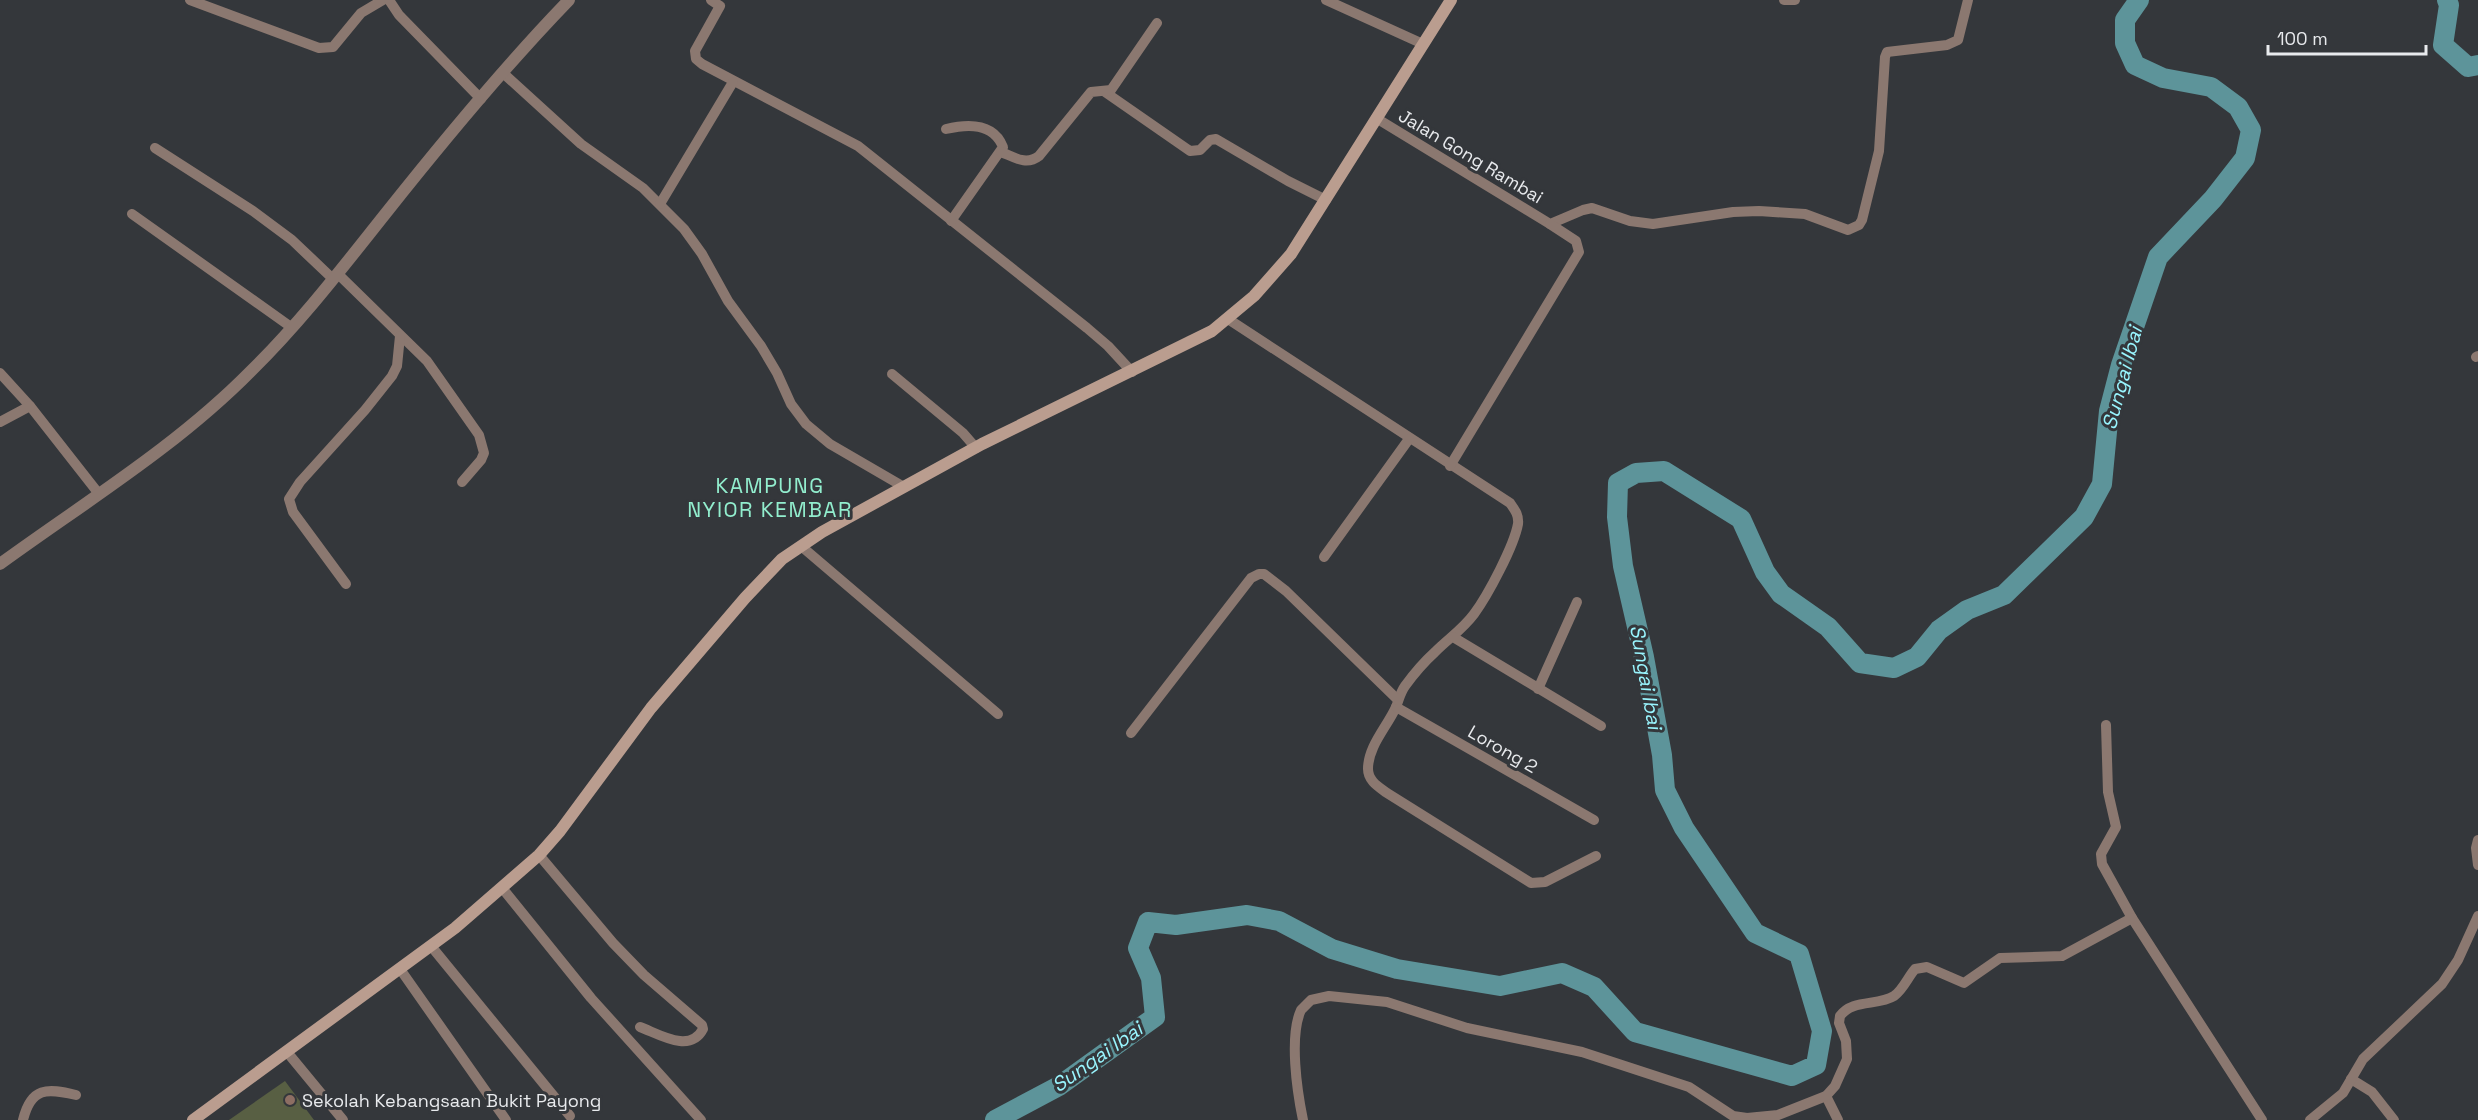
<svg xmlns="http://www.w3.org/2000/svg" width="2478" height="1120" font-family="'Space Grotesk',sans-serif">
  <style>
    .green { fill: #585f43 }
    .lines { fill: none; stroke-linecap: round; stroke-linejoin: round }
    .river { stroke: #5d949a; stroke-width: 20 }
    .minor { stroke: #8b7870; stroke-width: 10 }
    .tertiary { stroke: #8b7870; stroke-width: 12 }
    .secondary { stroke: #ba9d8f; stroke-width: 12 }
    .education-dot { fill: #8d6e63; stroke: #34373b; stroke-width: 2 }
    .labels { text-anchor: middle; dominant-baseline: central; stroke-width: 6; stroke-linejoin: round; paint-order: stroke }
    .street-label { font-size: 18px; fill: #e8eaed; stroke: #34373b }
    .poi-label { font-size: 18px; fill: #e8eaed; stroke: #34373b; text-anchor: start }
    .water-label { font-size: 20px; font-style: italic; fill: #99f5fe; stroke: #34373b }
    .quarter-label { font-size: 21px; letter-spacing: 1.5px; fill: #92eece; stroke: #34373b }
  </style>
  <rect width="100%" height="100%" fill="#34373b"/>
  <path class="green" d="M285,1081L314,1120H229Z"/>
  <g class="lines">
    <g class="river">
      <path d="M2447,0L2449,5L2443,45L2468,67L2478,65"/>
      <path d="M995,1120L1059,1086L1155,1017L1151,978L1138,948L1148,922L1176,925L1247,915L1279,921L1332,949L1397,969L1500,986L1562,973L1594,987L1635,1032L1792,1076L1816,1065L1822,1031L1799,954L1755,933L1684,828L1665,790L1662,755L1644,657L1623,566L1617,517L1618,483L1636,473L1664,471L1741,519L1765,572L1781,594L1828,627L1860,663L1894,668L1917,657L1939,630L1967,610L2004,595L2084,517L2102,484L2109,411L2121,365L2158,257L2213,199L2245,158L2251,130L2238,107L2211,87L2163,78L2135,65L2125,43V20L2139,0"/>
    </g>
    <g class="minor">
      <path d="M190,0L319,48L333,47L361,13L383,0"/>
      <path d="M389,0L399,15L481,99"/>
      <path d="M711,0L720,6L695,51L696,59L702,64L858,146L1087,328L1108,346L1132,372"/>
      <path d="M1326,0L1423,44"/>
      <path d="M1784,0H1795"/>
      <path d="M503,73L581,144L643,188L684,229L702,254L728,301L761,346L777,373L791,404L806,424L830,444L904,487"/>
      <path d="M1105,92L1190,151L1200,150L1210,140L1216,139L1288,181L1326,200"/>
      <path d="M1376,118L1550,224L1583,210L1592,208L1630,221L1653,224L1733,212L1759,211L1805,214L1848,230L1859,225L1862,220L1879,151L1885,57L1887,52L1947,45L1958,40L1968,0"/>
      <path d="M946,129C967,124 993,122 1003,147L951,221"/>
      <path d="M155,148L253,211L292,240L333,279"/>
      <path d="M1001,152C1014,157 1026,166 1039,156L1091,92L1111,90L1157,23"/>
      <path d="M660,204L733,82"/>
      <path d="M132,214L291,327"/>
      <path d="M338,274L427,361L479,435L484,453L481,460L462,482"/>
      <path d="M1228,319L1510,503C1515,510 1519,515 1518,524C1514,546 1488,595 1474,614C1463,629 1448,639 1435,652C1424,662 1413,675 1405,686C1400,693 1399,700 1396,707C1387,727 1368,746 1368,769C1368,781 1379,787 1387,793L1531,883L1545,882L1596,856"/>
      <path d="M2476,357L2478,356"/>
      <path d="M0,373L30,406L99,494"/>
      <path d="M892,374L963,433L976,448"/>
      <path d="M0,422L30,406"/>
      <path d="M1450,466L1579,252L1576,241L1550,224"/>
      <path d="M801,546L998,714"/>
      <path d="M1324,557L1409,439"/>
      <path d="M346,584L293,512L289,499L300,482L365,410L392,376L397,366L400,336"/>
      <path d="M1453,637L1601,726"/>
      <path d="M1538,689L1577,602"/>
      <path d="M1396,707L1594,820"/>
      <path d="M2106,725L2108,792L2116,827L2101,854L2102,864L2132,918L2262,1120"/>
      <path d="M1131,733L1251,578L1259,574H1264L1286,591L1398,700"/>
      <path d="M2478,840L2476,848L2478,865"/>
      <path d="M539,855L613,943L644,975L702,1025L703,1029C690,1054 659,1034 640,1027"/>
      <path d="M503,889L591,998L701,1120"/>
      <path d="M431,946L570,1116"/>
      <path d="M400,969L506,1120"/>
      <path d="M287,1052L343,1120"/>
      <path d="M2351,1079L2372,1092L2394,1120"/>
      <path d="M1826,1096L1838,1120"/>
      <path d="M23,1120C31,1087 47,1088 76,1095"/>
      <path d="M1303,1120C1297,1091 1289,1036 1301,1010L1311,1000L1329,996L1387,1002L1467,1028L1582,1052L1689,1087L1733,1116L1747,1118L1778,1115L1826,1096L1835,1086L1847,1059L1846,1041L1839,1023L1840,1016C1852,999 1878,1006 1894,996C1903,990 1908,977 1915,969L1927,967L1964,983L2000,958L2062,956L2132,918"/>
      <path d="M2310,1120L2343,1093L2363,1059L2442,984L2458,960L2478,916"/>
    </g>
    <path class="tertiary" d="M0,564C85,502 176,447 251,371C300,323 343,267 386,213C444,140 504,67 569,0"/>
    <path class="secondary" d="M193,1120L455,928L539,855L560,831L651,708L745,598L782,559L822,532L982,444L1212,331L1254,296L1291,254L1451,0"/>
  </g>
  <circle class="education-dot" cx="290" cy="1100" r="6"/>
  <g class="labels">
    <g class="street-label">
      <text transform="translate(1471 156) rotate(31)">Jalan Gong Rambai</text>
      <text transform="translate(1503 749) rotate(30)">Lorong 2</text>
    </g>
    <g class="poi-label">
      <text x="302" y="1100">Sekolah Kebangsaan Bukit Payong</text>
    </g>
    <g class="water-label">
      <text transform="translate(2122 378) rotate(-75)">Sungai Ibai</text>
      <text transform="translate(1646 677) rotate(80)">Sungai Ibai</text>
      <text transform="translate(1097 1057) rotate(-35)">Sungai Ibai</text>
    </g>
    <g class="quarter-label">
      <text x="770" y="485">KAMPUNG<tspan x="770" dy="24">NYIOR KEMBAR</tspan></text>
    </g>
  </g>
  <path d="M2268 45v9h158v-9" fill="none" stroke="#e8eaed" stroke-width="3"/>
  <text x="2277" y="45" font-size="18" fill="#e8eaed" stroke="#34373b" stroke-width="4.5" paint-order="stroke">100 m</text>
</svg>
